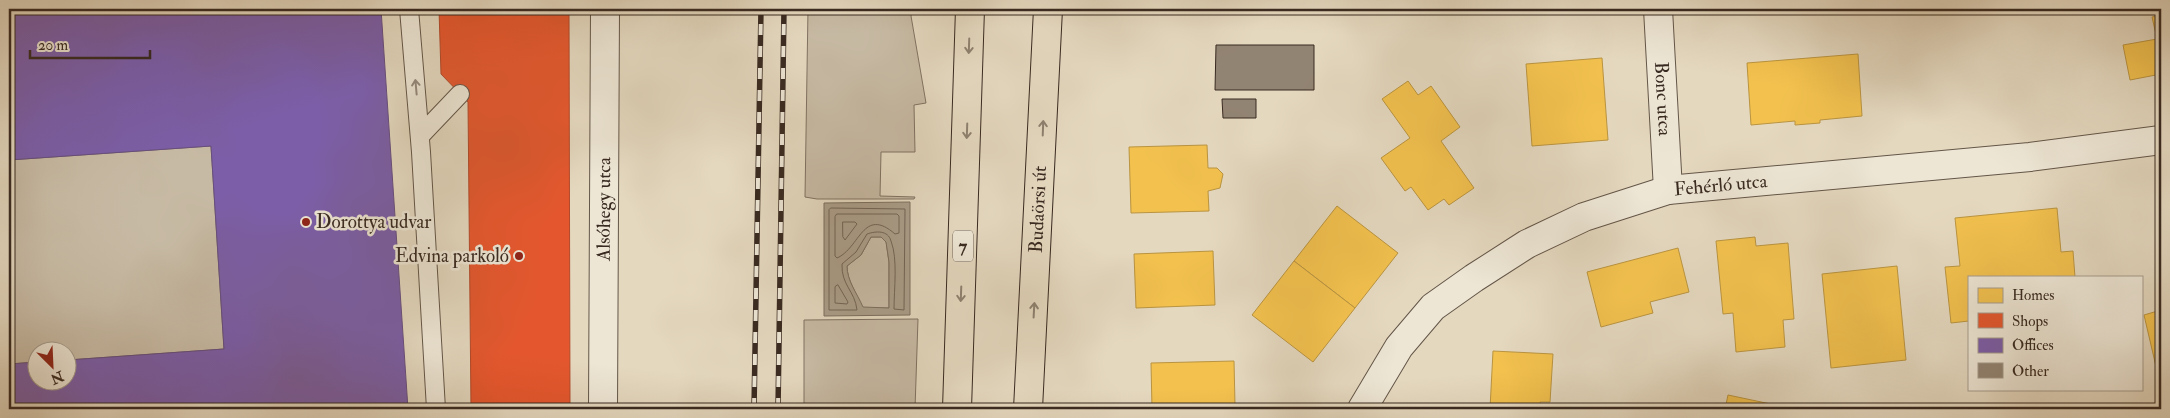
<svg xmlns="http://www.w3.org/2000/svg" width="2170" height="418" font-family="'IM FELL Double Pica',serif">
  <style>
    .green { fill: #c7baa4; stroke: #807262 }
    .water { fill: #aa9d89; stroke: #7d6f5f; fill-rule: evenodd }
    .homes { fill: #f2c14e; stroke: #ba9440 }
    .shops { fill: #e4572e; stroke: #b14a2a }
    .offices { fill: #7b5ea7; stroke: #674e7f }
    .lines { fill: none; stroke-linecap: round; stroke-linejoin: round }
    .shore { stroke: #726455; stroke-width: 1 }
    .building { fill: #928473; stroke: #392a21 }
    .service-casing { stroke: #645648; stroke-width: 20 }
    .minor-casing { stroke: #645648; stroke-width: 30 }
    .primary-casing { stroke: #392a21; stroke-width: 30 }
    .service { stroke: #ede6d5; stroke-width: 18 }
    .minor { stroke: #ede6d5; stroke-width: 28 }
    .primary { stroke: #e4d8bf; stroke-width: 28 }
    .rail-casing { stroke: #392a21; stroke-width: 5.5 }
    .rail { stroke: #ede6d5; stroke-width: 4; stroke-dasharray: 11; stroke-linecap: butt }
    .oneway { stroke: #8e8170 }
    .oneway2 { stroke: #93887b }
    .poi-dot { fill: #8f2418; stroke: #ede6d5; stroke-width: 2 }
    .labels { text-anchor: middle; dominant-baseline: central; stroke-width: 5; stroke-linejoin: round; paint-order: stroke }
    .shield { fill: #ede6d5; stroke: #6f6257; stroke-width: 1 }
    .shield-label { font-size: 18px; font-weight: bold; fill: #392a21 }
    .street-label { font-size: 19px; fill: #392a21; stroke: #ede6d5 }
    .poi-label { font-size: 19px; fill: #392a21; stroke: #ede6d5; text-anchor: start }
  </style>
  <rect width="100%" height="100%" fill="#e4d8bf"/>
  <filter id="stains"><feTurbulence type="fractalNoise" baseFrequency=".004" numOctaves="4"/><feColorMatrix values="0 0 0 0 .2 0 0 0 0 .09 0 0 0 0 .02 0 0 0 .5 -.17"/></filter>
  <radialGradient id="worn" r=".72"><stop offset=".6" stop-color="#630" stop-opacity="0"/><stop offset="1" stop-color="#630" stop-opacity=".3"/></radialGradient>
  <g class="green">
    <path d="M808,9H912L911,16L926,103L914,105L915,152H881L880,196L915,197L914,199H817L805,197Z"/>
    <path d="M211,146L224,349L68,360V350H38L37,362L9,364V160Z"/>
    <path d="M871,237H881L886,241L889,262V308H862C857,293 847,281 847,266L861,255Z"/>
    <path d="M918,319L915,409H804V320Z"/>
  </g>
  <path class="water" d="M910,202V315L824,316V203ZM871,237H881L886,242L889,262V308L863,307C857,293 847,281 847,266L861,255Z"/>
  <g class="homes">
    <path d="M2161,15V74L2130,80L2123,45L2157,39L2152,17Z"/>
    <path d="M1858,54L1862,116L1820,120V123L1795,125V121L1751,125L1747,63Z"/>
    <path d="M1602,58L1608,140L1532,146L1526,64Z"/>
    <path d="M1408,81L1418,95L1431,86L1460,127L1441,141L1474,188L1449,205L1444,199L1428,210L1411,187L1405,191L1381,158L1410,138L1382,99Z"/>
    <path d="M1207,145L1208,168H1217L1223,174L1220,188L1208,191L1209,211L1131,213L1129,147Z"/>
    <path d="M1337,206L1398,253L1355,308L1294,261Z"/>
    <path d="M2057,208L2061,252L2073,251L2075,277H1969V321L1951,323L1945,267L1960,266L1955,218Z"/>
    <path d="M1755,237L1756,246L1788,243L1794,319L1783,320L1785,347L1736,352L1733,313L1723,314L1716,241Z"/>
    <path d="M1678,248L1689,292L1650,302L1653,313L1601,327L1587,272Z"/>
    <path d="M1213,251L1215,305L1136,308L1134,254Z"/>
    <path d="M1294,261L1355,308L1313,362L1252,315Z"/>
    <path d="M1897,266L1906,360L1831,368L1822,274Z"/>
    <path d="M2161,310V388L2144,315Z"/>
    <path d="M1493,351L1553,354L1550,402H1540V409H1490Z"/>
    <path d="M1234,361L1235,405H1255V409H1152L1151,363Z"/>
    <path d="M1728,395L1785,407L1784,409H1725Z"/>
    <path d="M1614,405L1634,409H1613Z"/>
  </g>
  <path class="shops" d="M439,9H569L570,409H471L468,102L441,74Z"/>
  <path class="offices" d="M9,9H381L408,409H9V364L38,362V380H68V360L224,349L211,146L9,160Z"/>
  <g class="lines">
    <g class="shore">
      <path d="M831,208L905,209L904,310L894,309C894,289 898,259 891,241C888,230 876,231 867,234L856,252L842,264C841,285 855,291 857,310H829V210Z"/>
      <path d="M837,214H897L899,216V233L895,234C863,206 860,248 837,258L835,256V217Z"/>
      <path d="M843,222H855L857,224L845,240L843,237Z"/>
      <path d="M838,285L848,302L847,304L835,303V287Z"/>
    </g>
  </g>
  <g class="building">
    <path d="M1216,45H1314V90H1215Z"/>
    <path d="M1222,99H1256V118H1223Z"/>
  </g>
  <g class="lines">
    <g class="service-casing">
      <g id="service">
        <path d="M409,9L421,152L436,409"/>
        <path d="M420,136L460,94"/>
      </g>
    </g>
    <g class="minor-casing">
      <g id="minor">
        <path id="s1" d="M1658,9L1668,190"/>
        <path id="s2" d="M603,409L605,9"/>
        <path id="s3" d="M1362,409L1399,347L1433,307L1474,278L1527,244L1584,217L1668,190L2030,157L2161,140"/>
      </g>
    </g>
    <g class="primary-casing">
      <g id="primary">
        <path d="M957,409L970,9"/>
        <path id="s4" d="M1028,409L1048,9"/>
      </g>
    </g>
    <use href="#service" class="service"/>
    <use href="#minor" class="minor"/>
    <use href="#primary" class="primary"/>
    <g class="rail-casing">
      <g id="rail">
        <path d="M754,409L761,9"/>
        <path d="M778,409L784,9"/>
      </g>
    </g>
    <use href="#rail" class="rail"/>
  </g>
  <defs><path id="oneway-shaft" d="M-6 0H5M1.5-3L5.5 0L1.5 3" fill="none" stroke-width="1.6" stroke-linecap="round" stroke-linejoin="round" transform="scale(1.25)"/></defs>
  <g class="oneway">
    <use href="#oneway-shaft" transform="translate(969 46) rotate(92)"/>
    <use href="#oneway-shaft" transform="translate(1043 128) rotate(-88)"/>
    <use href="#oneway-shaft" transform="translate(967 131) rotate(92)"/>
    <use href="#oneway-shaft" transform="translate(961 294) rotate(92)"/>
    <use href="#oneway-shaft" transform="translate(1034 310) rotate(-87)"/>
  </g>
  <use class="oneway2" href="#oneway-shaft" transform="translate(416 87) rotate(-95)"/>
  <g class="poi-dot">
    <circle cx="306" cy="222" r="5"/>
    <circle cx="519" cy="256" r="5"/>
  </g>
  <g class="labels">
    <rect class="shield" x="953" y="230.5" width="20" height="31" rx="4"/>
    <g class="shield-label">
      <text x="963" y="246">7</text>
    </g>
    <g class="street-label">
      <text stroke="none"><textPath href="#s1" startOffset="90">Bonc utca</textPath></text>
      <text stroke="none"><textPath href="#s3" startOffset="442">Fehérló utca</textPath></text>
      <text stroke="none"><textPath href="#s2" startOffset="200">Alsóhegy utca</textPath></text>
      <text stroke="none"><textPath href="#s4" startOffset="200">Budaörsi út</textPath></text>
    </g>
    <g class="poi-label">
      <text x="316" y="222">Dorottya udvar</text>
      <text x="509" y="256" text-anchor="end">Edvina parkoló</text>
    </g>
  </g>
  <rect width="2170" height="418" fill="none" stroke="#e4d8bf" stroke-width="30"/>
  <rect x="10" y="10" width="2150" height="398" fill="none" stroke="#392a21" stroke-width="2.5"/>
  <rect x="15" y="15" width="2140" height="388" fill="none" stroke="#392a21"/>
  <rect x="1968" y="276" width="175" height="115" fill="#ede6d5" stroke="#a59b8d"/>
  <rect x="1978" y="288" width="25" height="15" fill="#f2c14e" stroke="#a59b8d"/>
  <text x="2012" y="300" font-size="15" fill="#392a21">Homes</text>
  <rect x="1978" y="313" width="25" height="15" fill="#e4572e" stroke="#a59b8d"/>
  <text x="2012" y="326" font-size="15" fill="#392a21">Shops</text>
  <rect x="1978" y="338" width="25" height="15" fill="#7b5ea7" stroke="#a59b8d"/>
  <text x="2012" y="350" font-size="15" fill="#392a21">Offices</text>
  <rect x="1978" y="363" width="25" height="15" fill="#928473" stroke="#a59b8d"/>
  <text x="2012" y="376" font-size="15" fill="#392a21">Other</text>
  <g transform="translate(52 366) rotate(156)"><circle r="24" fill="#ede6d5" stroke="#a59b8d"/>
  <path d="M0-4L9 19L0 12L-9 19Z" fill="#8f2418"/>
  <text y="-8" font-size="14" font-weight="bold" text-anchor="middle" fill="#392a21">N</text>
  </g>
  <path d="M30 50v8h120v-8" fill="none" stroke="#392a21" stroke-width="2.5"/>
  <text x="38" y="50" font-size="15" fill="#392a21" stroke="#ede6d5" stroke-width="4" paint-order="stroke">20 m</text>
  <rect width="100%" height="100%" filter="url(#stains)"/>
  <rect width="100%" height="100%" fill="url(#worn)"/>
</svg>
